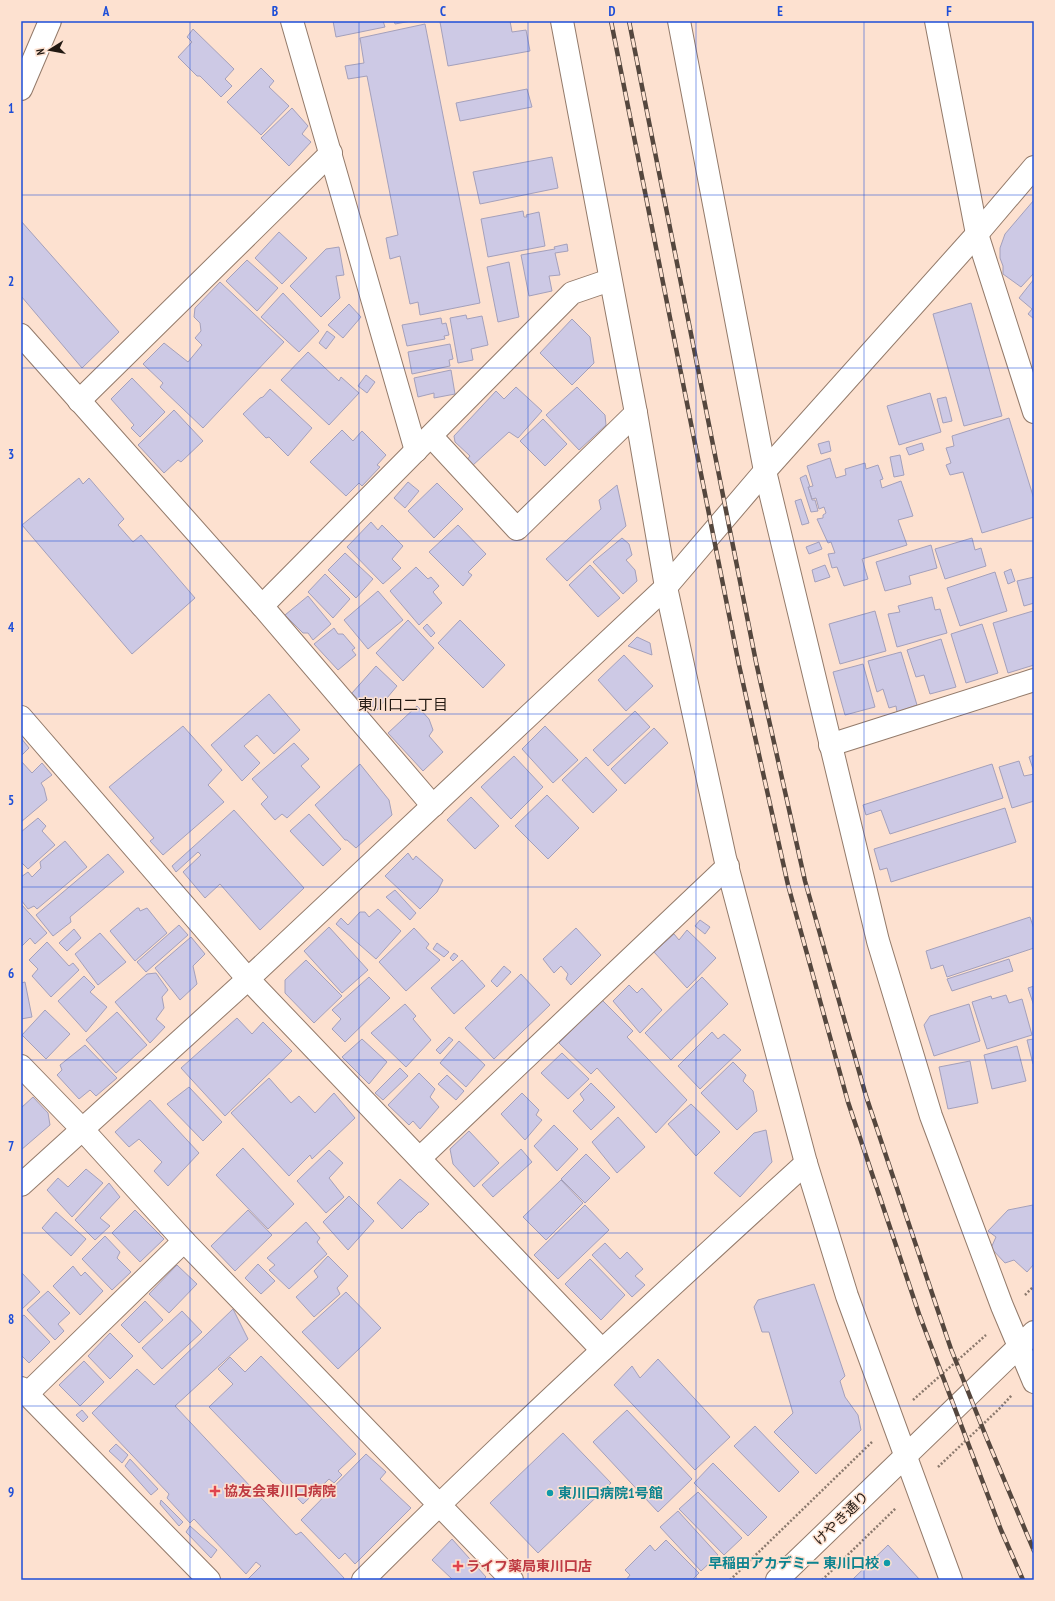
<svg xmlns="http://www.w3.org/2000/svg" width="1055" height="1601" font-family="'PT Sans Narrow','Noto Sans JP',sans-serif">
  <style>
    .building { fill: #cdc9e5; stroke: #a4a0bb }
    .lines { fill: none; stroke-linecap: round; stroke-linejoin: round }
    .street-casing { stroke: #937a6a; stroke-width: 24 }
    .secondary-casing { stroke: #937a6a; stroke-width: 24 }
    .path { stroke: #8b796d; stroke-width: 2.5; stroke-dasharray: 2 2; stroke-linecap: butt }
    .street { stroke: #fff; stroke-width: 22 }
    .secondary { stroke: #fff; stroke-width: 22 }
    .rail-casing { stroke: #55473e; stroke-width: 4.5 }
    .rail { stroke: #fde1d0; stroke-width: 3; stroke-dasharray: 9; stroke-linecap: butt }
    .grid { fill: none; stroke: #1d4ed8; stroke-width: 1; stroke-opacity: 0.55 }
    .health-dot { fill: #e0444e; stroke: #fde1d0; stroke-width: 1.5 }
    .culture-dot { fill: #0f9aa8; stroke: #fde1d0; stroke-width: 1.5 }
    .labels { text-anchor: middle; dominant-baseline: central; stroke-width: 3; stroke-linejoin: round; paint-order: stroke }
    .health-label { font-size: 14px; font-weight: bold; fill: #be3a42; stroke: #fde1d0; text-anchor: start }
    .culture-label { font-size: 14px; font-weight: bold; fill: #0d838f; stroke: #fde1d0; text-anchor: start }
    .street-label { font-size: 14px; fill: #221912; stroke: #fde1d0 }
    .neighbourhood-label { font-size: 15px; fill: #221912; stroke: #fde1d0 }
    .neatline { fill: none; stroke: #1d4ed8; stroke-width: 1.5 }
    .grid-label { font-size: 13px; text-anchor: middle; font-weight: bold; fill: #1d4ed8 }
  </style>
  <rect width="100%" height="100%" fill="#fde1d0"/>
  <g class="building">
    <path d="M333,21H383L385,27L336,37Z"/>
    <path d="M394,21H411L395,24Z"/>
    <path d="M445,21H510L512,32L526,30L530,51L448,66L440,22Z"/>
    <path d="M425,24L480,303L420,315L418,302L410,304L400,256L390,259L386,238L398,235L367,76L348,79L345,66L364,63L360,38Z"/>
    <path d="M193,29L234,69L225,79L232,86L221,97L200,76H197L178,57L192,42L187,37Z"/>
    <path d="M261,68L274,81L269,87L289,106L261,135L227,102Z"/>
    <path d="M527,89L532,107L460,121L456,103Z"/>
    <path d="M292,108L308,126L302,134L311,142L289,166L261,138Z"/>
    <path d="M552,157L558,188L480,204L473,172Z"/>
    <path d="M1034,200V273L1021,287L1003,274V266L1000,258V248L1005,234Z"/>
    <path d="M523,211L524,217H527L526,215L539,212L545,246L488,257L481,219Z"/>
    <path d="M21,221L119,332L82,368L21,296Z"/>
    <path d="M279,232L307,258L282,284L255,258Z"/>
    <path d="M567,244L568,251L555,253L560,275L549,276L552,291L529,296L521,255L555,249L554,247Z"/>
    <path d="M339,247L344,275L336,276L340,298L321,317L290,286L326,249Z"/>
    <path d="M247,260L278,288L257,311L226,281Z"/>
    <path d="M509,262L519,317L498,322L487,267Z"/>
    <path d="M1034,279V319L1028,314L1032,309L1019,298Z"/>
    <path d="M220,282L284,342L203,428L160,387L163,383L143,364L164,343L188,362L202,345L195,338L201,331L200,323L194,317L195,308Z"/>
    <path d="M283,293L319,331L299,352L261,317Z"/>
    <path d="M971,303L1002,416L964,426L933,314Z"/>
    <path d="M349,304L361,317L343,338L328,325Z"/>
    <path d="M466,315L467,319L482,316L488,345L471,349L473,360L458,363L450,318Z"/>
    <path d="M441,318L442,324L446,323L449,335L444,336L445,339L407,346L402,325Z"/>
    <path d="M572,319L590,337L594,363L572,385L540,353Z"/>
    <path d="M327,331L335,337L326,349L319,343Z"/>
    <path d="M450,344L453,359L449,360L450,366L412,374L408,352Z"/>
    <path d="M308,352L339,381L341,377L359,393L329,425L281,380Z"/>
    <path d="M451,370L455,394L434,398V393L418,397L414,378Z"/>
    <path d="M366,375L375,382L367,393L358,386Z"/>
    <path d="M132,378L165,412L140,437L131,428L134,425L111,399Z"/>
    <path d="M516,387L542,411L518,438L509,432L472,466L467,460L470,456L455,442L454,436L496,391L504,399Z"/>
    <path d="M577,387L605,415L606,425L579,450L546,415Z"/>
    <path d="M270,389L312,428L288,456L269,437L266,438L243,414L260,398L263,397Z"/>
    <path d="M930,393L941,432L899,445L887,406Z"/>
    <path d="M946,397L952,421L943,423L937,399Z"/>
    <path d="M174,410L203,441L181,462L178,460L164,473L138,445Z"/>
    <path d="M1009,418L1034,499V517L982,533L963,472L950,475L946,465L951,463L946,448L954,446L952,436Z"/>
    <path d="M543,419L567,444L545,466L520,441Z"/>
    <path d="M342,430L353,441L362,431L386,455L377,465L380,467L362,486L359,483L346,496L310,462Z"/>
    <path d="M829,441L831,451L821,454L818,444Z"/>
    <path d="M922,443L924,450L909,455L906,448Z"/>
    <path d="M900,455L904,475L894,477L890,457Z"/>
    <path d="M830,458L836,478L846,475L845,469L865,463L866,469L878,465L883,479L880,480L882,488L901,481L913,516L898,520L907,545L862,559L868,579L844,586L837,567L832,568L828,554L835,553L831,542L828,543L817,519L823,518V515L826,513L824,507L819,509L816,498L812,499L808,487L813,486L807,466Z"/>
    <path d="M806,475L810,487H808L812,500H815L818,511L811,512L800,478Z"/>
    <path d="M79,478L83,484L89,478L124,519L118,525L133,542L141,535L195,598L132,654L22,525Z"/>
    <path d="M408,482L419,491L405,508L394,498Z"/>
    <path d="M437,483L463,509L434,538L408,511Z"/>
    <path d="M617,485L626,526L567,581L546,559L601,509L599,500Z"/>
    <path d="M801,499L809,523L802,525L795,501Z"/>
    <path d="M371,522L378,530L382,525L403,546L392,559L401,568L383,584L347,547Z"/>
    <path d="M458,525L486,554L468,572L472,575L463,586L429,552Z"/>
    <path d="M622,538L629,544L632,555L626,560L635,570L637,581L623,594L593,562Z"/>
    <path d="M972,538L975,550L981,548L986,566L945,579L935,549Z"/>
    <path d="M819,542L822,549L809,554L806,547Z"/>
    <path d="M931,545L937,568L909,576L911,584L885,591L876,562Z"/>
    <path d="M345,553L373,579L356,598L328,570Z"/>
    <path d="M590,565L620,598L598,617L569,585Z"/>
    <path d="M825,565L830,577L815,582L812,570Z"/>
    <path d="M416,567L428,579L431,577L439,586L433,592L442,603L419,625L390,591Z"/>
    <path d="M1011,569L1015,581L1008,584L1004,572Z"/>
    <path d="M995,572L1007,611L960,626L947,588Z"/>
    <path d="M325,574L350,599L333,618L308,592Z"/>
    <path d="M1034,577V603L1024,606L1017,581Z"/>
    <path d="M378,591L403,620L368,649L344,620Z"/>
    <path d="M308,596L331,624L313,640L308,633H303L285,615Z"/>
    <path d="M932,597L935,610L940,609L947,633L897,647L888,614L900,612L898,606Z"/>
    <path d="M875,611L886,651L840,664L829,624Z"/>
    <path d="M1033,611L1034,665L1008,673L993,623Z"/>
    <path d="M408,620L434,648L403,681L376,653Z"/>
    <path d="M460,620L505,665L483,688L438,643Z"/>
    <path d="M427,624L435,633L431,637L423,628Z"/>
    <path d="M982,624L998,673L966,683L951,634Z"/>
    <path d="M334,628L338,634H343L355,648L352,650L356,655L338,670L314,644Z"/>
    <path d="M637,637L650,643L652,655L628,646Z"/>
    <path d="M941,639L956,687L930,694L924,675L916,677L907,650Z"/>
    <path d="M901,652L917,705L897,712L896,706L889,708L883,689L877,692L868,661Z"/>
    <path d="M624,655L653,686L626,711L598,680Z"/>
    <path d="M863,664L875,707L845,715L833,672Z"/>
    <path d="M376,666L397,686L377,710L373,706L368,710L352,693Z"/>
    <path d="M269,694L300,730L274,754L257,735L244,746L260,763L242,781L211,745Z"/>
    <path d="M417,706L429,719L433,730L429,736L443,752L423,771L388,733Z"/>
    <path d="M635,711L650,727L608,766L593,750Z"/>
    <path d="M183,726L222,770L208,785L224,802L163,855L150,841L154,838L109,787Z"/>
    <path d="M545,726L578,760L553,783L522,749Z"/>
    <path d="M654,728L668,743L625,784L611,769Z"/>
    <path d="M21,738L29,748L21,756Z"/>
    <path d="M294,743L309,759L301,766L320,787L287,818L282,814L275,820L261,804L268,797L252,779Z"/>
    <path d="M1034,755V772L1029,757Z"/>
    <path d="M514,756L543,787L511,819L481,787Z"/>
    <path d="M586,757L617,790L593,813L562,780Z"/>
    <path d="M21,761L32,773L42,763L52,775L41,783L44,788L47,800L21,822Z"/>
    <path d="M1019,761L1024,776L1034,774V801L1012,808L999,767Z"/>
    <path d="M360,764L389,800L392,815L356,848L347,840H345L315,805Z"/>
    <path d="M992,764L1003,798L890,834L881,810L866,815L863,805Z"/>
    <path d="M547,795L579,828L548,859L515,826Z"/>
    <path d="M471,797L499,826L475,849L447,820Z"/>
    <path d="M1005,808L1016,842L891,882L887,868L880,870L874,849Z"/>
    <path d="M234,810L304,888L260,930L220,884L205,898L183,872L201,855L198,852L176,872L172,866Z"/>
    <path d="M309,814L341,849L323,866L290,831Z"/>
    <path d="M38,818L46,826L42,831L55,845L28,869L21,862V832Z"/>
    <path d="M65,841L87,867L37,909L34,906L28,909L21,900V877L28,872L32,877L41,868L40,862Z"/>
    <path d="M408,853L413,860L416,856L443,880L437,892L420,909L385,876Z"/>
    <path d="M108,854L124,872L70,917L71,922L53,936L36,915Z"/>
    <path d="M395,890L416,913L410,920L386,897Z"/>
    <path d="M21,904L47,933L35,944L30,938L21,947Z"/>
    <path d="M137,908H139L140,911L147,908L167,933L135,961L110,931Z"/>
    <path d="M378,909L401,931L376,959L336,924L341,918L348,925L360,912H365L369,917Z"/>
    <path d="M1030,917L1034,929V948L947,977L943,965L931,969L926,951Z"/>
    <path d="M700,920L710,927L705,934L695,926Z"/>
    <path d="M179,925L188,935L146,972L137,962Z"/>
    <path d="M329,927L368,970L342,993L304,951Z"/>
    <path d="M414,928L429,944L426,948L440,960L406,991L379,962Z"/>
    <path d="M576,928L601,955L571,985L566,979L568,974L561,966L554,973L543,959Z"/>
    <path d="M74,929L81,938L67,951L59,943Z"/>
    <path d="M687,930L716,958L687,988L654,952L674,934L679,940Z"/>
    <path d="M100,933L126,962L98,985L75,954Z"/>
    <path d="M191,937L205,954L193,966L197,984L180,1000L155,968Z"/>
    <path d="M47,942L69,966L73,963L79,970L51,997L32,976L38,969L29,960Z"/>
    <path d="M437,943L449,952L444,957L433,949Z"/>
    <path d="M454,953L458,956L453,961L450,958Z"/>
    <path d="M1009,959L1013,971L952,991L947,979Z"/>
    <path d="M306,960L342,996L314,1023L285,993V980Z"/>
    <path d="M462,960L485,986L454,1014L431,988Z"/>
    <path d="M504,966L511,972L497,987L491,981Z"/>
    <path d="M156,973L168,990L162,997L164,1008L156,1019L165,1027L150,1043L115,1002L147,974Z"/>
    <path d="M521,974L550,1005L494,1059L465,1028Z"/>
    <path d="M84,976L95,987L90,992L107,1007L86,1032L58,1001Z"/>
    <path d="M369,977L390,998L345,1042L332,1029L341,1019L332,1010Z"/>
    <path d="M702,977L728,1004L671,1060L645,1033Z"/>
    <path d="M25,982L32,1017L21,1019V983Z"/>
    <path d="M629,985L637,993L642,988L662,1010L640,1033L613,1001Z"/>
    <path d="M1034,986V1006L1028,988Z"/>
    <path d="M1006,995L1009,1003L1022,999L1032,1035L987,1049L972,1002L991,996L992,999Z"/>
    <path d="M602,1000L633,1031L627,1037L687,1100L656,1133L597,1068L591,1074L559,1043Z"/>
    <path d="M405,1004L416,1016L413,1019L431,1040L406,1067L371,1033Z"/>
    <path d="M969,1004L980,1041L934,1056L924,1025L930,1016Z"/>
    <path d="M45,1010L70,1034L46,1059L22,1035Z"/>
    <path d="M117,1012L147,1045L116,1073L86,1040Z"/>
    <path d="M237,1018L252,1034L263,1022L292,1051L225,1116L181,1068Z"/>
    <path d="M712,1032L718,1039L724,1034L741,1050L700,1089L678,1066Z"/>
    <path d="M449,1037L453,1040L440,1054L436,1050Z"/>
    <path d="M362,1039L387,1062L369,1084L342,1057Z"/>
    <path d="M1034,1039V1064H1033L1027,1040Z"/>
    <path d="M459,1041L485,1065L466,1087L440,1063Z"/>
    <path d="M85,1045L117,1078L96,1096L90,1090L79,1099L57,1075L62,1070L60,1065Z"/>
    <path d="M1017,1046L1026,1081L992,1089L984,1055Z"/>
    <path d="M562,1053L589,1079L568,1099L541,1073Z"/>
    <path d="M970,1061L978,1103L948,1109L939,1067Z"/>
    <path d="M733,1062L746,1075L743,1081L753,1091L757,1111L737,1130L701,1093Z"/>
    <path d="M400,1068L408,1076L383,1100L375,1093Z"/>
    <path d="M419,1073L435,1089L430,1097L439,1107L420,1129L413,1121L409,1125L388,1105Z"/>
    <path d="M447,1075L464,1091L456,1100L438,1084Z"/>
    <path d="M269,1078L291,1103L299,1096L315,1113L334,1093L355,1118L312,1159L310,1155L289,1176L231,1113Z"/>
    <path d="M591,1083L615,1107L591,1130L573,1111L584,1100L580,1094Z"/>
    <path d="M189,1087L222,1122L203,1141L167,1104Z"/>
    <path d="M522,1093L539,1110L536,1115L542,1120L525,1140L501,1114Z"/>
    <path d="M33,1097L48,1113L50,1125L21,1150V1108Z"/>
    <path d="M150,1100L199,1153L168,1186L154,1171L162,1162L139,1139L129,1147L115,1132Z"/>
    <path d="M691,1104L720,1132L696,1156L668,1124Z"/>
    <path d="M618,1117L645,1147L617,1173L592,1142Z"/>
    <path d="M554,1125L578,1149L557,1171L534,1146Z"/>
    <path d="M766,1130L772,1162L740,1197L714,1173L754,1133Z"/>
    <path d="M469,1131L499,1163L474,1187L453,1164L450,1149Z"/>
    <path d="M243,1148L294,1204L268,1229L216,1175Z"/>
    <path d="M521,1149L532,1162L493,1197L482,1185Z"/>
    <path d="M329,1150L343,1163L329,1178L344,1197L326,1213L297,1181Z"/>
    <path d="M586,1154L610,1178L585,1203L561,1179Z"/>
    <path d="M86,1169L103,1183L72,1217L47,1190L58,1178L68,1187Z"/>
    <path d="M400,1179L429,1204L421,1212H419L402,1229L377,1203Z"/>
    <path d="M561,1180L583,1203L546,1240L523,1217Z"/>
    <path d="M109,1183L120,1197L100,1218L110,1226L95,1240L75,1220Z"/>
    <path d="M349,1196L374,1221L348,1250L323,1222Z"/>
    <path d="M585,1205L609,1230L558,1279L534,1255Z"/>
    <path d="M1033,1205L1034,1264L1027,1272L1014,1260L1005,1263L991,1248L996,1237L988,1231L1008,1210Z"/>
    <path d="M135,1210L164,1239L140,1262L112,1233Z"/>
    <path d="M248,1210L272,1235L235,1271L211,1246Z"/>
    <path d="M56,1212L86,1239L71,1256L42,1228Z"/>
    <path d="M306,1222L320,1238L317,1242L327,1254L289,1289L269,1270L275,1265L267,1258Z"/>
    <path d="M105,1236L120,1252L117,1258L131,1272L112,1290L82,1259Z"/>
    <path d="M605,1243L620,1259L627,1252L643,1269L635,1276L645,1285L632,1297L592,1255Z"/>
    <path d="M328,1256L348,1276L337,1288L340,1294L314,1317L296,1297L318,1277L314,1271Z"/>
    <path d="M590,1259L625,1295L601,1320L565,1284Z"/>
    <path d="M258,1264L275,1281L261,1294L245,1278Z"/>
    <path d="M177,1265L197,1284L169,1313L149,1294Z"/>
    <path d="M73,1266L81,1276L85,1272L103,1291L80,1315L53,1286Z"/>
    <path d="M21,1272L40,1292L21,1310Z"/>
    <path d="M814,1284L845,1376L840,1381L845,1397L858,1415L861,1430L816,1474L774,1432L793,1413L769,1332H762L754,1307L758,1300Z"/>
    <path d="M48,1291L70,1313L58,1324L64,1331L55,1340L27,1310Z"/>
    <path d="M346,1292L381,1328L338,1369L302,1332Z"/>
    <path d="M145,1301L163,1320L139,1343L121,1325Z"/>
    <path d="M233,1309L248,1339L175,1406L296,1535L301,1532L344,1578L343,1580H247L261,1566L256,1562L246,1574L194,1519L190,1523L167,1498L169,1494L92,1413L137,1369L154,1385Z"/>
    <path d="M182,1311L202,1332L162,1369L142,1348Z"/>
    <path d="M24,1315L50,1342L29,1363L21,1355V1317Z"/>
    <path d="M110,1333L133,1356L110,1379L88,1356Z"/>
    <path d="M261,1356L356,1454L338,1471L342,1475L334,1483L329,1479L303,1504L209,1407L233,1384L218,1369L230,1357L245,1372Z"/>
    <path d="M658,1359L730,1437L695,1470L614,1385L632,1366L640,1378Z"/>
    <path d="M84,1361L104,1382L80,1406L59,1385Z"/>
    <path d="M82,1410L88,1417L83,1422L76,1415Z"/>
    <path d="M627,1410L692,1479L658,1512L593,1442Z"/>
    <path d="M755,1426L799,1472L779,1492L734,1446Z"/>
    <path d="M563,1433L611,1483L538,1553L490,1503Z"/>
    <path d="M116,1444L128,1455L122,1463L109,1451Z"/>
    <path d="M366,1454L386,1472L380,1479L411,1508L355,1564L345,1553L339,1559L301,1520Z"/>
    <path d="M130,1459L158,1489L151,1495L125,1466Z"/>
    <path d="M713,1463L767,1517L748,1536L694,1483Z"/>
    <path d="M698,1492L742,1538L724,1555L679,1509Z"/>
    <path d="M161,1500L183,1522L179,1526L160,1504Z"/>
    <path d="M678,1511L718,1555L701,1571L660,1527Z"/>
    <path d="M190,1526L217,1550L211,1558L186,1532Z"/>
    <path d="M452,1539L486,1577L483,1580H453L432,1560Z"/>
    <path d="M666,1540L699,1573L692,1580H626L630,1575L625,1570L650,1545L655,1551Z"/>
    <path d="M888,1545L920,1580H852Z"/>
  </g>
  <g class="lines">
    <g class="street-casing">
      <g id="street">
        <path d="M292,21L416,451"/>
        <path d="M679,21L765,471L878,941L931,1116L1002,1306L1034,1382"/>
        <path d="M936,21L977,234L1034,412"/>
        <path d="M21,89L50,21"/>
        <path d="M21,335L262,606L433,806"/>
        <path d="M79,401L331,153"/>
        <path d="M431,436L517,529L636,413"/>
        <path d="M262,606L572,293L610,280"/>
        <path d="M21,717L248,979L602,1350"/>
        <path d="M830,745L1034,680"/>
        <path d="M21,1066L83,1130L184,1241L512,1580"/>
        <path d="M420,1158L728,866"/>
        <path d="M21,1185L248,979L666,587L765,471L977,234L1034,167"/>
        <path d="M21,1388L209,1580"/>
        <path d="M27,1394L184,1241"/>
        <path d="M363,1580C506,1437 656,1300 806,1163"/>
      </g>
    </g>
    <g class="secondary-casing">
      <g id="secondary">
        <path d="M562,21L636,413L666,587L725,858L806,1163L847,1296L951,1580"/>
        <path d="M777,1580L1034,1332"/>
      </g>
    </g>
    <g class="path">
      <path d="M1025,1295L1034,1286"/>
      <path d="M913,1400L986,1335"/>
      <path d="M938,1467L999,1409L1012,1395"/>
      <path d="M730,1580L872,1442"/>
      <path d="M822,1580L896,1508"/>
    </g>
    <use href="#street" class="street"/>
    <use href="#secondary" class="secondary"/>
    <g class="rail-casing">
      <g id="rail">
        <path d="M611,21L739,665L788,885L848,1102L919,1314L1001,1530L1023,1580"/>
        <path d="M629,21L756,662L805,881L866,1096L937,1308L951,1349L987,1439L1034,1551"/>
      </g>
    </g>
    <use href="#rail" class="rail"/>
  </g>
  <path class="grid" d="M190,21V1580M359,21V1580M528,21V1580M696,21V1580M864,21V1580M21,195H1034M21,368H1034M21,541H1034M21,714H1034M21,887H1034M21,1060H1034M21,1233H1034M21,1406H1034"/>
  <g class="health-dot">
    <path d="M213 1485h4v4h4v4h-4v4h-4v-4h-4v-4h4z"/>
    <path d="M456 1560h4v4h4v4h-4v4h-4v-4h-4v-4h4z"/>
  </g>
  <g class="culture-dot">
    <circle cx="550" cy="1493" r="4"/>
    <circle cx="887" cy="1563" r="4"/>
  </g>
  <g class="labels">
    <g class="health-label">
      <text x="224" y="1491">協友会東川口病院</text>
      <text x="466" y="1566">ライフ薬局東川口店</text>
    </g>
    <g class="culture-label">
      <text x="558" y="1493">東川口病院1号館</text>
      <text x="879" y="1563" text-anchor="end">早稲田アカデミー 東川口校</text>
    </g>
    <g class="street-label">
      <text transform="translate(841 1518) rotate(-44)">けやき通り</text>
    </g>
    <g class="neighbourhood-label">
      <text x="403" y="704">東川口二丁目</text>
    </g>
  </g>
  <rect width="1055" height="1601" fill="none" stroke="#fde1d0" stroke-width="44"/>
  <g transform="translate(50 50) rotate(259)" stroke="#fde1d0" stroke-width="3" paint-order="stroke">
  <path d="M0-3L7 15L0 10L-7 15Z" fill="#221912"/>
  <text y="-6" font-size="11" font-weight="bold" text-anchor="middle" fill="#221912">N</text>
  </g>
  <rect x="22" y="22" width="1011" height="1557" class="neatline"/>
  <g class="grid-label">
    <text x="106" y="16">A</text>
    <text x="275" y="16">B</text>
    <text x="443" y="16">C</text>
    <text x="612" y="16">D</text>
    <text x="780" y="16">E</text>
    <text x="949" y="16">F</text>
    <text x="11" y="113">1</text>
    <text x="11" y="286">2</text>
    <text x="11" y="459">3</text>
    <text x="11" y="632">4</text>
    <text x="11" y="805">5</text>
    <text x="11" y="978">6</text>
    <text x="11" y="1151">7</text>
    <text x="11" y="1324">8</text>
    <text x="11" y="1497">9</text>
  </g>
</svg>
